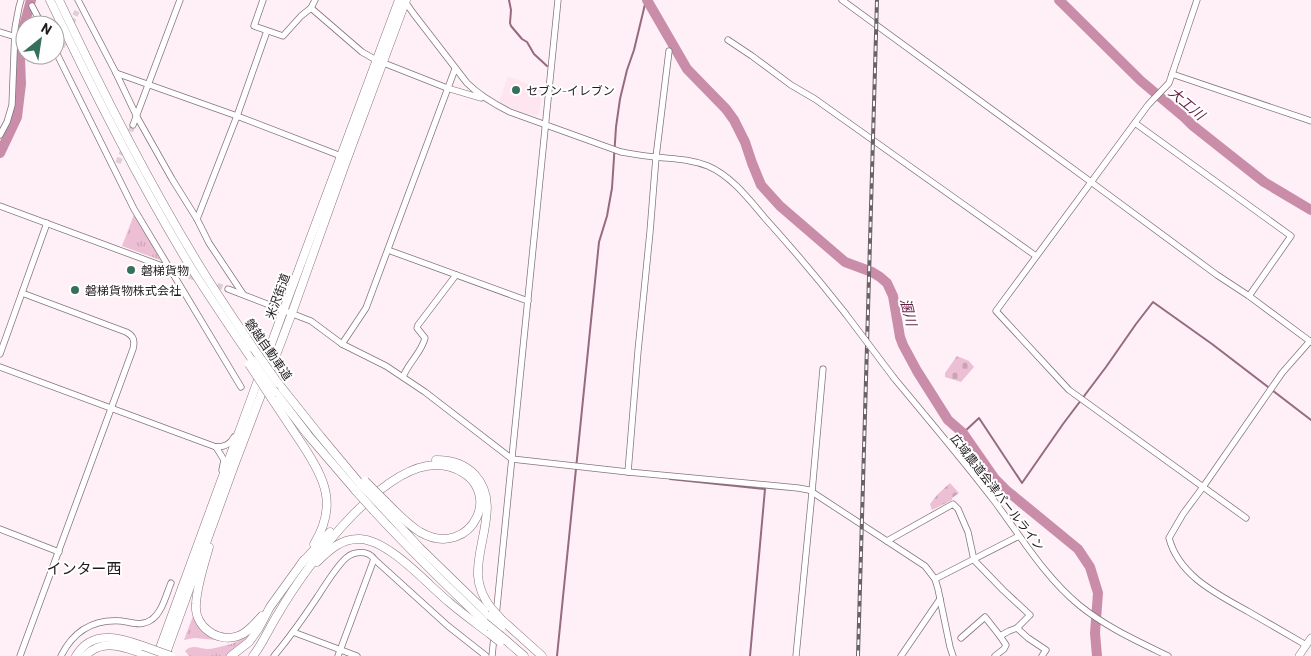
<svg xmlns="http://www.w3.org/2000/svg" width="1311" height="656" font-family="Barlow,'Noto Sans JP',sans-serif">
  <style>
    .built { fill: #fee5f0 }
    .grass { fill: url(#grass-tufts) }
    .cemetery { fill: url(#cemetery-stones) }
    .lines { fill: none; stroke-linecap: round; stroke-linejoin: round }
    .stream { stroke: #966a80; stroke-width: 2 }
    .river { stroke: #c98daa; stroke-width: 10 }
    .minor-tunnel { stroke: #ddd0d5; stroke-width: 5.5; stroke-dasharray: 5.5 3; stroke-linecap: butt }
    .minor-casing { stroke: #84757c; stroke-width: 7 }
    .major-casing { stroke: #84757c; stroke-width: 8 }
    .highway-casing { stroke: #84757c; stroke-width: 9 }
    .minor { stroke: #fff; stroke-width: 5.5 }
    .major { stroke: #fff; stroke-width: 7 }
    .highway { stroke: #fff; stroke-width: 8 }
    .rail-casing { stroke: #6a6165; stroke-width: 4 }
    .rail { stroke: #fff; stroke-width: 2; stroke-dasharray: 5.5; stroke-linecap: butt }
    .minor-bridge-casing { stroke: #84757c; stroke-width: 7; stroke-linecap: butt }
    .highway-bridge-casing { stroke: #84757c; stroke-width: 9; stroke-linecap: butt }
    .minor-bridge { stroke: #fff; stroke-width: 5.5 }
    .highway-bridge { stroke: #fff; stroke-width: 8 }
    .poi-dot { fill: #35705a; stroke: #fff; stroke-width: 2 }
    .labels { text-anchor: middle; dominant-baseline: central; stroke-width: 4; stroke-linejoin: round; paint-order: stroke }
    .poi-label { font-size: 12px; fill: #201a1d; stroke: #fff; text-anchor: start }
    .street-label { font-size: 12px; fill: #201a1d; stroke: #fff }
    .water-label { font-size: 14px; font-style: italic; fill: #641c45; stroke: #fff }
    .quarter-label { font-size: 15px; fill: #201a1d; stroke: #fff }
  </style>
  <defs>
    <pattern id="grass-tufts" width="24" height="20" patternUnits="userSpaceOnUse" patternTransform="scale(1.25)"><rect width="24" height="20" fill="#ecbfd4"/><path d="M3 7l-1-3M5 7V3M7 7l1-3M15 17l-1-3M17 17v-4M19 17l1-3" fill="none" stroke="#caa4b6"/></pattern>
    <pattern id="cemetery-stones" width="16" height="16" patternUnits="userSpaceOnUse" patternTransform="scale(1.25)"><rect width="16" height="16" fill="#ecbfd4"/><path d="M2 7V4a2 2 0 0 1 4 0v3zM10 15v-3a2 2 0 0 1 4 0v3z" fill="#caa4b6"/></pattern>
  </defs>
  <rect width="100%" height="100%" fill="#fef0f6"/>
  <path class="built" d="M508,76L542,90L541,101L539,114L537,116L523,113L499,102Z"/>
  <g class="grass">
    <path d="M135,212L160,260L122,246Z"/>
    <path d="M193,616C200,629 203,633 216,640L194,638L184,640Z"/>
    <path d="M255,630L245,643L227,656H189L185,651C192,644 198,648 207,649C212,649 218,647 223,646C235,644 245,637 255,630Z"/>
  </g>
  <g class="cemetery">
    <path d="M957,356L969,361L974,367L961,382L945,377V373Z"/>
    <path d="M950,483L959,493L952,498V500L932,510L930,504L938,494Z"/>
  </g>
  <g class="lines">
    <g class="stream">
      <path d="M509,0L511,10L510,23L511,26L522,39L527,42L534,54L547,66"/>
      <path d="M963,433L979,418L1022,483L1063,424L1106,367L1136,324L1153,302L1212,344L1311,420"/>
      <path d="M670,479L765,489L750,656"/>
      <path d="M557,656L599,242L607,216L612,188L616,127L620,99L627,70L634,50L646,0"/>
    </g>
    <g class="river">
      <path d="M647,0L687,69L726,109L734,120L745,142L752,163L761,185L780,206L845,262L872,272L880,277L887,283L893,296L900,337L903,345L917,371L948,420L963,433L995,479L1006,490L1078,549L1090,567L1098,593L1095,633L1097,656"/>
      <path d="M1059,0L1141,81L1185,118L1192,125L1264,182L1311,210"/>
      <path d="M0,153L17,117L21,84L20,59L24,26L31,0"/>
    </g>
    <g class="minor-tunnel">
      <path d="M62,47L77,11"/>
      <path d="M118,163L133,125"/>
      <path d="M181,273L198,279"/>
      <path d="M209,283L228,289"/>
    </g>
    <g class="minor-casing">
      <g id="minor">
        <path d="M78,0L116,73L137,117L172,179L197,219L209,243L243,294"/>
        <path d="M263,0L254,26L283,36L301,16L311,8L315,0"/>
        <path d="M404,0L413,13L467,83C480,96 494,104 510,112L621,152C633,154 644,156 655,157C673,159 691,159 708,166C731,176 748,198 764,217C792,248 819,280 845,313"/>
        <path d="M842,0L1091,182L1217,275L1249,296L1311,342"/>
        <path d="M1197,0L1169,83L1148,105L996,311L1069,390L1246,518"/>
        <path d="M32,6L42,25"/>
        <path d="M311,8L362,52L376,60L447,88L481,98"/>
        <path d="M0,32L16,37"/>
        <path d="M728,40L752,56L791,85L815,99L1036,256"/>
        <path d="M55,50L134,209L241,387"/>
        <path d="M116,73L237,116L341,156"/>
        <path d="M1172,74L1311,121"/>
        <path d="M1135,123L1291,236L1249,296"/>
        <path d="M133,125L180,0"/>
        <path d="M0,135L7,122L12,105L15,28L19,7L21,0"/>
        <path d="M0,206L181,273"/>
        <path d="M197,219L237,116L267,31"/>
        <path d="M388,250L528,301"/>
        <path d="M228,289L311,321L342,344L386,366L425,392L512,459L628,472L798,488L809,490L925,566L935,579L938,589L950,647L953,656"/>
        <path d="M342,344L366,308L455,69"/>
        <path d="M0,354L47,223"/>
        <path d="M0,367L216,447C224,447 230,445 234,437"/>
        <path d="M403,377C408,363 422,352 425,338L417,328L418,325L456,275"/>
        <path d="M894,378C928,419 963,460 995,502C1021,537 1045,577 1079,605C1106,627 1137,641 1168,656"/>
        <path d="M216,447L224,460L222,470"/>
        <path d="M628,472L638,351L650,232L656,157L669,51"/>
        <path d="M0,529L59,552"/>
        <path d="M887,541L953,504L958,509L968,532L974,560L1003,590L1030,615L1017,628L1009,631L1000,636"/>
        <path d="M935,579L1019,536"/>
        <path d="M1017,628L1028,638L1046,650L1042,656"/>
        <path d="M293,632L357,656"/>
        <path d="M961,638L985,617L1000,636L1006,645L1004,649L995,656"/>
        <path d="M1306,645C1287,634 1268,623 1249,612C1217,594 1179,576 1169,538L1183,514L1203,487L1282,373L1310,341"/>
        <path d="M20,656L133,349C135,341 134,336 126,332L22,293"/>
        <path d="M61,656C73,632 93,619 121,621C131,622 141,627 151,620C162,613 166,595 171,583"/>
        <path d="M274,656C290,637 304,617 318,596C325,585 337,566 346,558C354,551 368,550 374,559L448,626L486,656"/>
        <path d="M338,656L374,559"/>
        <path d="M492,656L558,0"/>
        <path d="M796,656L811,503L823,369"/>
        <path d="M901,656L940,599"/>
      </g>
    </g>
    <g class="major-casing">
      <path id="major" d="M1299,656L1311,638"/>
    </g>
    <g class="highway-casing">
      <g id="highway">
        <path d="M50,0C93,91 138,180 190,266C210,298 232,330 253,361"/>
        <path d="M59,0C101,89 145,176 196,260C214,290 234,319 254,349"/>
        <path d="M278,383L321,437L361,485"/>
        <path d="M275,392L308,435L356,491"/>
        <path d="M272,399C282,414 292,429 302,444C325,479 338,505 314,544"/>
        <path d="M436,460C450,460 465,464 475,475C501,503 476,543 478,576C479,589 484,599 491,608"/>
        <path d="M381,506L420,548L490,616"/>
        <path d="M374,511C411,551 450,589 490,627"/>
        <path d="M209,547C204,565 197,585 196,604C194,627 218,643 238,636C248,633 255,623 262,616"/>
        <path d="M317,562C329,550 342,538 360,539C389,540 428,585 450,603C463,614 477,624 490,634"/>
        <path d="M301,564L330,532"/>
        <path d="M502,620L542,656"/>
        <path d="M501,636L524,656"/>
        <path d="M76,656C92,629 120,638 143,646"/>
        <path d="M85,656C105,636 128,649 150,656"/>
        <path d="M157,656L284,309L399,0"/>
        <path d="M165,656L234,466L292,313L347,159L406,0"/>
        <path d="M231,656L249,642L259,628L270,607L304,560"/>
        <path d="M253,656C263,643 269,628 278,614C304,569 390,448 450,467C509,485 472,562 420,532C407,524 397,513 386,502"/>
      </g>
    </g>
    <use href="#minor" class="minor"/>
    <use href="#major" class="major"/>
    <use href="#highway" class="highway"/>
    <g class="rail-casing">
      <path id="rail" d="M858,656L877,0"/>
    </g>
    <use href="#rail" class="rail"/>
    <g class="minor-bridge-casing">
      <path id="minor-bridge" d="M845,313L894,378"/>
    </g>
    <g class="highway-bridge-casing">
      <g id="highway-bridge">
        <path d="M254,349L278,383"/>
        <path d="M253,361L275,392"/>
        <path d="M249,364L272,399"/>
        <path d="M365,481L386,502"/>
        <path d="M361,485L381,506"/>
        <path d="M356,491L374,511"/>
        <path d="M491,608L502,620"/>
        <path d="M490,616L502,626"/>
        <path d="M490,627L501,636"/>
        <path d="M490,634L500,642"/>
        <path d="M143,646L171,656"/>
      </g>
    </g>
    <use href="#minor-bridge" class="minor-bridge"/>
    <use href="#highway-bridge" class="highway-bridge"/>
  </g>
  <g class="poi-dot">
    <circle cx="516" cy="90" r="5"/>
    <circle cx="131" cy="270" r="5"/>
    <circle cx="75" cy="290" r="5"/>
  </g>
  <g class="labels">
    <g class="poi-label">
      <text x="526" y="90">セブン-イレブン</text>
      <text x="141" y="270">磐梯貨物</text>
      <text x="85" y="290">磐梯貨物株式会社</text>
    </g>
    <g class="street-label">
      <text transform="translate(277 296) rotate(-70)">米沢街道</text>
      <text transform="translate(269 349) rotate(55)">磐越自動車道</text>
      <text transform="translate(998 492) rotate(52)">広域農道会津パールライン</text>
    </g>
    <g class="water-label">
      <text transform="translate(1187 103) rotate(40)">大工川</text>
      <text transform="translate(909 312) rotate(76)">溷川</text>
    </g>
    <g class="quarter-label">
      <text x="84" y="568">インター西</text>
    </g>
  </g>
  <g transform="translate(40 40) rotate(30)"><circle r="24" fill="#ffffff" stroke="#a6a3a5"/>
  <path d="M0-4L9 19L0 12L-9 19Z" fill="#35705a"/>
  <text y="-8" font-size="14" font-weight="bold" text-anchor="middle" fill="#201a1d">N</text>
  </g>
</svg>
